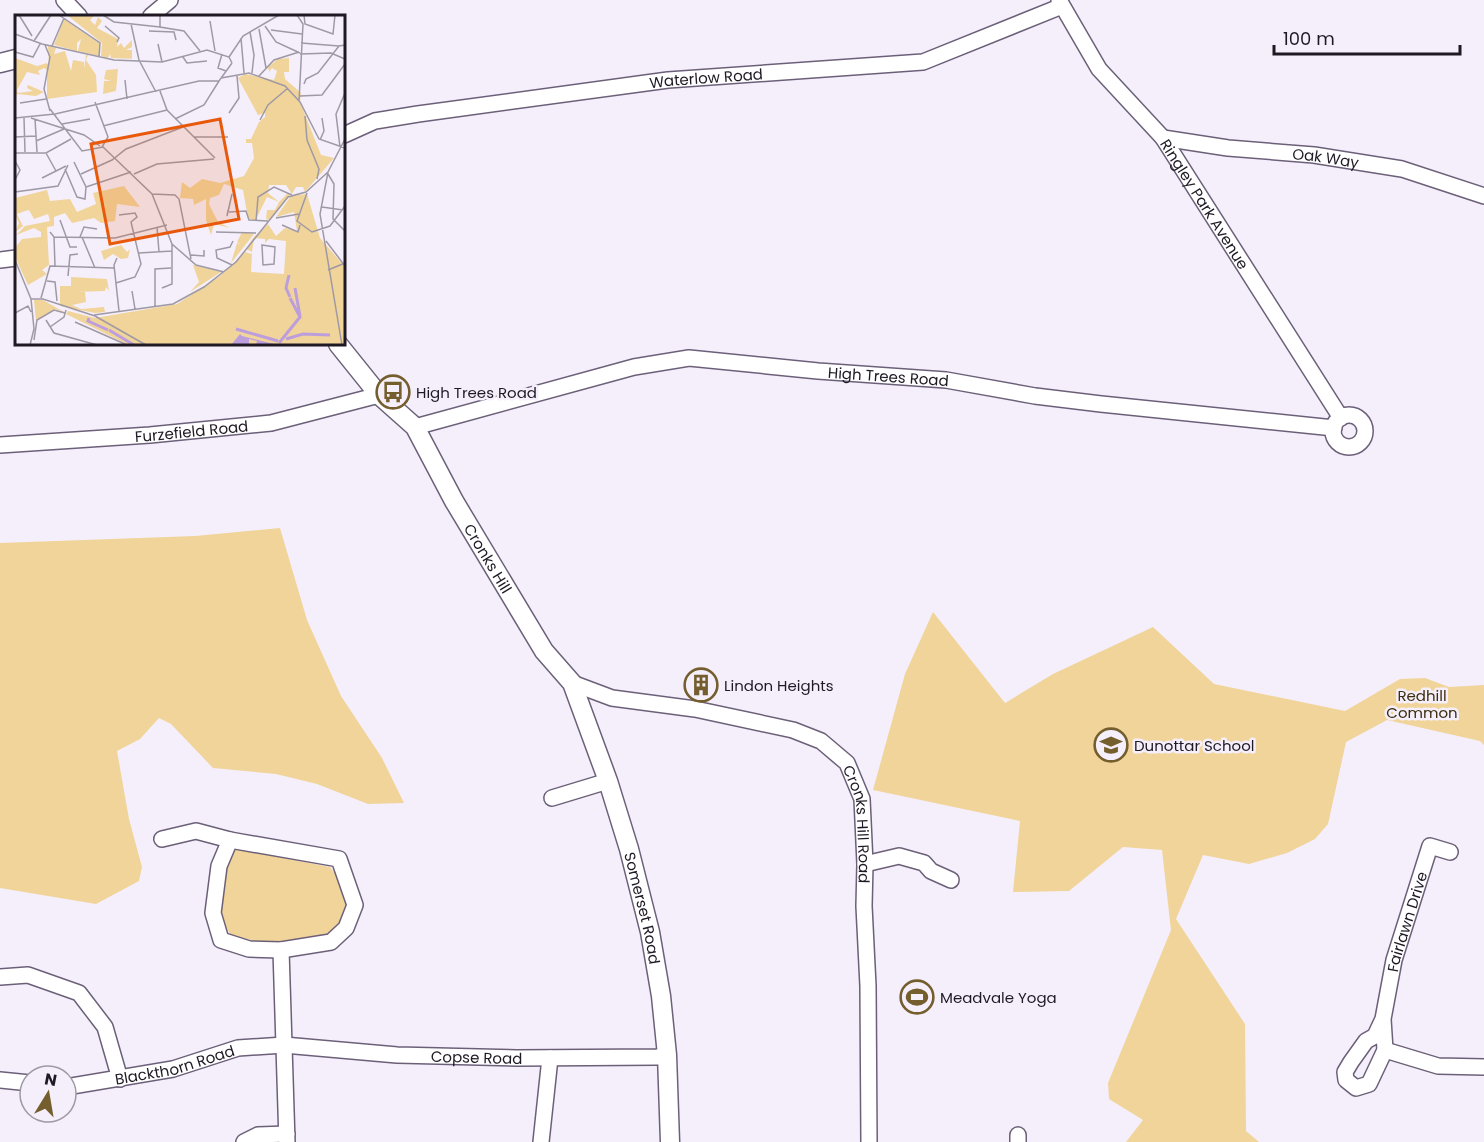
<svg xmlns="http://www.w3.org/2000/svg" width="1484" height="1142" font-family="Poppins,sans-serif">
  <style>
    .green { fill: #f1d49a }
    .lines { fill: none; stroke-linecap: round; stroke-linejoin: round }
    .minor-casing { stroke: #6c6079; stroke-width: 18 }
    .tertiary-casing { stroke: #6c6079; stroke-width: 21 }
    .minor { stroke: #fff; stroke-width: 15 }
    .tertiary { stroke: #fff; stroke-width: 18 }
    .labels { text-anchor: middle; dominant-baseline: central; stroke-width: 5; stroke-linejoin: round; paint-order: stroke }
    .street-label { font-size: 15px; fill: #1e1923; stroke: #f4effb }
    .poi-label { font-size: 15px; fill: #1e1923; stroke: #f4effb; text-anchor: start }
    .park-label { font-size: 15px; fill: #3c2d0f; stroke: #f4effb }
    .inset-river { fill: none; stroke: #bd9edd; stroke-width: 3 }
    .inset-road { fill: none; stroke: #9e99a5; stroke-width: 1.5 }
    .view { fill: #e8590c; fill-opacity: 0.15; stroke: #e8590c; stroke-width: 3 }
    .inset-edge { fill: none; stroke: #1e1923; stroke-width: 3 }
  </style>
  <rect width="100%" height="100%" fill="#f4effb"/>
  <g class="green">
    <path d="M280,528L307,620L341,696L382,758L404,803L368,804L317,784L276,774L213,768L171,724L159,718L140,739L117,751L129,819L142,867L139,881L96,904L0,888V543L195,536Z"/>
    <path d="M933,612L1005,703L1053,674L1153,627L1214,684L1345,711L1400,679L1425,678L1449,687L1484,685V745L1480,741L1387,720L1346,742L1328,824L1315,839L1287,853L1249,864L1203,855L1176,919L1245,1024L1246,1131L1259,1142H1126L1143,1120L1109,1099L1108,1083L1171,930L1162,850L1123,847L1069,891L1013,892L1020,821L873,790L905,674Z"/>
    <path d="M232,848L330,867L343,884L349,901L338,929L328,937L267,944L231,935L220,920L227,866Z"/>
  </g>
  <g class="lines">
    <g class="minor-casing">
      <g id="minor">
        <path d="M64,0L79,16"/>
        <path id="s1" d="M1059,0L1099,69L1163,138L1341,418"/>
        <path d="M151,16L170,0"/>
        <path id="s2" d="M344,135L375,121L418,114L668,80L923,62L1062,6"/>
        <path id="s3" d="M1163,138L1228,148L1314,155L1402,169L1484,196"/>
        <path d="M0,260L16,258"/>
        <circle cx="1349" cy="431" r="16"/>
        <path id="s4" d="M415,427L634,367L689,358L818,371L946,380L1035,396L1101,404L1334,428"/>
        <path id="s5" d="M0,445L150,435L271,423L379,395"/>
        <path id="s6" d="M572,683L612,698L695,709L793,730L821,741L847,763L862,799L865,864L864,906L868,986L869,1142"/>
        <path d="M552,798L608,781"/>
        <path d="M162,839L196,831L230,840L339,859L355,905L346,928L331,942L281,950L287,1142"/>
        <path d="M230,840L219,866L213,913L221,940L249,949L281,950"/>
        <path d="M865,864L899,856L924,863L931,871L951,880"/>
        <path d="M0,977L28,975L79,993L105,1027L120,1079"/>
        <path id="s7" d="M1383,1019L1375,1036L1366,1041L1351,1062L1345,1072L1346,1080L1356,1088L1369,1084L1385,1050L1383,1019L1394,960L1430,846L1450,852"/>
        <path d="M1385,1050L1438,1066L1484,1067"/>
        <path d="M0,1080L30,1083"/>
        <path id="s8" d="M66,1087L173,1069L238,1048L284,1045L397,1055L517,1058L657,1057L667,1055"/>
        <path d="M1018,1135V1142"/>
        <path d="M244,1142L258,1135L287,1134"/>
        <path d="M541,1142L550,1058"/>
      </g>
    </g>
    <g class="tertiary-casing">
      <g id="tertiary">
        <path d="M0,63L16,59"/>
        <path id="s9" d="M338,344L379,395L415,427L454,501L544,651L572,683L608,781L629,849L650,932L661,996L667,1055L670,1142"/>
      </g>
    </g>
    <use href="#minor" class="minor"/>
    <use href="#tertiary" class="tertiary"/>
  </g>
  <defs>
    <g id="bus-ring" transform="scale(1.725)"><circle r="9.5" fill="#f4effb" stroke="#755e2e" stroke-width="1.5"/><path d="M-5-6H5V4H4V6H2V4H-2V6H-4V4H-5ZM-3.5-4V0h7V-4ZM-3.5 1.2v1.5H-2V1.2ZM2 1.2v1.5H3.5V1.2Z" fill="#755e2e"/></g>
    <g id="building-ring" transform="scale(1.725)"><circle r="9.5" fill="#f4effb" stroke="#755e2e" stroke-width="1.5"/><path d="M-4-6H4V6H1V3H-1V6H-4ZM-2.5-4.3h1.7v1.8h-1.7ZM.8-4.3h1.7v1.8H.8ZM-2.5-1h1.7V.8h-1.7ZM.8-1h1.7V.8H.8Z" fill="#755e2e"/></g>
    <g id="school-ring" transform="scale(1.725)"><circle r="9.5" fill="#f4effb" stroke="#755e2e" stroke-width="1.5"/><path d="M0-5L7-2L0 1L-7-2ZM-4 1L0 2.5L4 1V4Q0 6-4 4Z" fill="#755e2e"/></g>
    <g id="stadium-ring" transform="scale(1.725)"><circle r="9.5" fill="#f4effb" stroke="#755e2e" stroke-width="1.5"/><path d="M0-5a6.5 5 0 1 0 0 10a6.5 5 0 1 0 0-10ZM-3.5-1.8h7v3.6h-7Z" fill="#755e2e"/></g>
  </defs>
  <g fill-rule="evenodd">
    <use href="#bus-ring" x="393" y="392"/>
    <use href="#building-ring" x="701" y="685"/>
    <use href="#school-ring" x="1111" y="745"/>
    <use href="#stadium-ring" x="917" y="997"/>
  </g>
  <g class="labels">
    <g class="street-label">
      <text stroke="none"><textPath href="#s2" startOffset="368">Waterlow Road</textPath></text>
      <text stroke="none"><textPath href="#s3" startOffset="164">Oak Way</textPath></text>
      <text stroke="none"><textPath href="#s1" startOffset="252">Ringley Park Avenue</textPath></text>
      <text stroke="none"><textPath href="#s4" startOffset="483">High Trees Road</textPath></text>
      <text stroke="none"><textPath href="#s5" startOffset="192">Furzefield Road</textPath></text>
      <text stroke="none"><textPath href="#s9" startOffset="264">Cronks Hill</textPath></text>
      <text stroke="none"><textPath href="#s6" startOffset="354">Cronks Hill Road</textPath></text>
      <text stroke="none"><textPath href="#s9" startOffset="651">Somerset Road</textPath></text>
      <text stroke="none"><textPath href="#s7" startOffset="270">Fairlawn Drive</textPath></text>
      <text stroke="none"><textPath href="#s8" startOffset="416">Copse Road</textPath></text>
      <text stroke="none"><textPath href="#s8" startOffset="111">Blackthorn Road</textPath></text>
    </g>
    <g class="poi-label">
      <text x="416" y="392">High Trees Road</text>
      <text x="724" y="685">Lindon Heights</text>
      <text x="1134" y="745">Dunottar School</text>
      <text x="940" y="997">Meadvale Yoga</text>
    </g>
    <g class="park-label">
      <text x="1422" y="695">Redhill<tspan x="1422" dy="17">Common</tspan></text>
    </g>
  </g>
  <g transform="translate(15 15)">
    <rect width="330" height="330" fill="#f4effb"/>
    <path d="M52,0H80L75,5L80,10L83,2L87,6L82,13L103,24L102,32L106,28L109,33L117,25V32L111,35H117V44H123L96,43L95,39L93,43L86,41L87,28ZM49,4L85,29L84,41L63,36L66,24L62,28V36L39,30ZM33,31L41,33L39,39L50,36L56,56L58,45L69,47V54L71,40H73L71,45L81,60L82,77L32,84V55L29,53L23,56L25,60L12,57L2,75L3,78L18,76L12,73L13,70L29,77L21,81L2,79L0,87V43L22,51L32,48L34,52ZM274,43V57H269L270,64L286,78L285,87L306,140L319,143L290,177L288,172H281L277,179L271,170H254L253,178L264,187L272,179H276L255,205L251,204L252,195H260L264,187L252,182L240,206L233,203L228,175L209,169L204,180L195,183L194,189L203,207L215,213L199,209L196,220L191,205V184L179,190L178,184L165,183L167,167L175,173L187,164L205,168L229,161L239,143L237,128H231V124H236L244,107L250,102V98L243,100L223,63L230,59L259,65L262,56L257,53L254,57L253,52L263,44ZM103,54L101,76L88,79L89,66H96L89,64L91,55ZM109,171L125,192L102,189L100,206L86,208L79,203L57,208L50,198L39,202V211L32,212L34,250L27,255L32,259L13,270L0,242V233L7,224L26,222V217L19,213L1,220L10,211L35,206L33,199L19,204L14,195L10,196L2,199L8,211L0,217L4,208L0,200V183L32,175L35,186L55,184L62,197L81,189L78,178ZM292,179L305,223L330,252V330H113L51,299L53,296L80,303L162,289L205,261L230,237L237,239L236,257L269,259L271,226L254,224L250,228V224L239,223L237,237L231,234L238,223L253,209L261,221L270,213L282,216L279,197L261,202L276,181ZM227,217L239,219L216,248L222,228L226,230L222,227ZM106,230L112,237L115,234L113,243L106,244L98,239L89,245L86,236ZM178,250L206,257L175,277L184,267ZM56,262L92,264L94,276L91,272L90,276L60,277H70L71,287L57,290L66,294L89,292L90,297L80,298L45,291V271H56ZM19,285H28L49,297L40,294L21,306Z" fill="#f1d49a"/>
    <path d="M225,319L227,321L263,330H241L242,326L234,324V330H216Z" fill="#bd9edd"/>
    <path class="inset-river" d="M274,260L271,273L275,282M280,273L285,301M74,303L73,306L93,315M221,314L263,326M94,315L119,330M271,324L288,319L315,320M264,328L285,302L275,283"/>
    <path class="inset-road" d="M4,0L17,21M44,0L85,28L84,42M88,0L99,7L145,12M145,0V12L169,16L185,36M282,0L288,9L284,86M289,0L290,9L318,19L320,0M195,6L200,36M116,9L124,45L141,77M90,11L104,23L102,27M250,11L261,27L285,38M244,14L251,53M256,15L287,19M134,16L159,17L161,25M235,17L239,40L237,58M0,19L27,29L99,45L147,47L192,35L214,42L217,48M226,23L229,58M19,26L36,0M286,28L324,31M143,29L147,47M30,30L35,42L29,74L35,96M37,31L49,3M0,37L18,42L25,29M207,39L203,53L211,56M285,39L316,38L330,44M168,42L172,48L192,46M214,42L228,21L264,0M244,61L259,45L284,37M206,63L234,58L270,71L285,87L304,124L330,133M110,65L112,84M289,69L291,64L303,58L324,31L330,30M145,76L152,95L200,143M285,81L307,80L330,49M80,87L93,122L87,132M5,88L31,84M35,94L67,136L88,132L137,179L157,229L181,250L209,257M214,98L224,83L222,61M290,101L292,125L304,154L302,164M0,103L40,99L184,66H204L217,48M9,103L10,137M16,103L69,120L85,131M20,104L22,137M160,104L189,90L204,66M245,105L253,90L273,73M47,109L75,104M88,111L152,95M0,122L21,121M179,122H213M305,125L309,116L307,103M21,126L49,114M325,132L321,99L330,78M0,138H31L56,124M31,138L41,156M0,146L5,155L0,165M50,154L62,182L70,184L71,172L59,147M66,159L97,145L111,134L168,112M119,159L142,149L199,144M313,159L319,169L318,204L330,216M27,163L51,151M71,172L116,157M0,177L43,171L53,150M292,178L282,206L297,217L315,211L330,191M137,179L160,180L164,184L176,244M307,192L328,195M213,195L212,201L217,179M214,197L231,196L234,205L253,206M261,203L284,199M45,205L55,232H62M241,206L243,182L259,172L277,180M267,210L283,217L285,210M142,212L144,237M35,217L39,222L40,251M201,217L241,218M39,222L100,223L152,210M65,222L69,212L82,214M67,222L80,253M311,226L330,251M247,230L260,232L259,249L248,250ZM124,238L157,236M176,240L189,241V235M102,243L99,250L104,296M0,245L16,284L19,314L15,330M217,250L202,243L201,235L215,232L218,226M313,255L330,248M53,261L55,240L63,239M32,266L40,267L42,286M101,268L120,262L126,249L116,207L122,202L120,198L104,200M147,273L157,269V229M117,276L120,294M26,283L35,251L99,253M16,284H28L80,301L131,330M140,292V254L156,253M0,298L13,291L16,297M79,300L158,289L189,272L221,247L273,182L291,177L313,157M31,305L39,318L82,330M60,307L112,330M35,312L49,302L51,295M19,325L22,305L39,295L50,298M327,330L305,199L313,157L330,124"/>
    <path class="view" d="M205,104L224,204L95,229L76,129Z"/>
    <rect width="330" height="330" class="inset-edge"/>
  </g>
  <g transform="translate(48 1094) rotate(11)"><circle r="28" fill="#f4effb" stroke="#9e99a5" stroke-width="1.5"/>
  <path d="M0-4.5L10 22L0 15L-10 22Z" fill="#755e2e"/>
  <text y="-9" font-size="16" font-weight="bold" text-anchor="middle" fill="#1e1923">N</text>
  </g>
  <path d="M1274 45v9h186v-9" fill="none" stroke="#1e1923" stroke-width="3"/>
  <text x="1283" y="45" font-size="18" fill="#1e1923" stroke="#f4effb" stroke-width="4.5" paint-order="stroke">100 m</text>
</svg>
